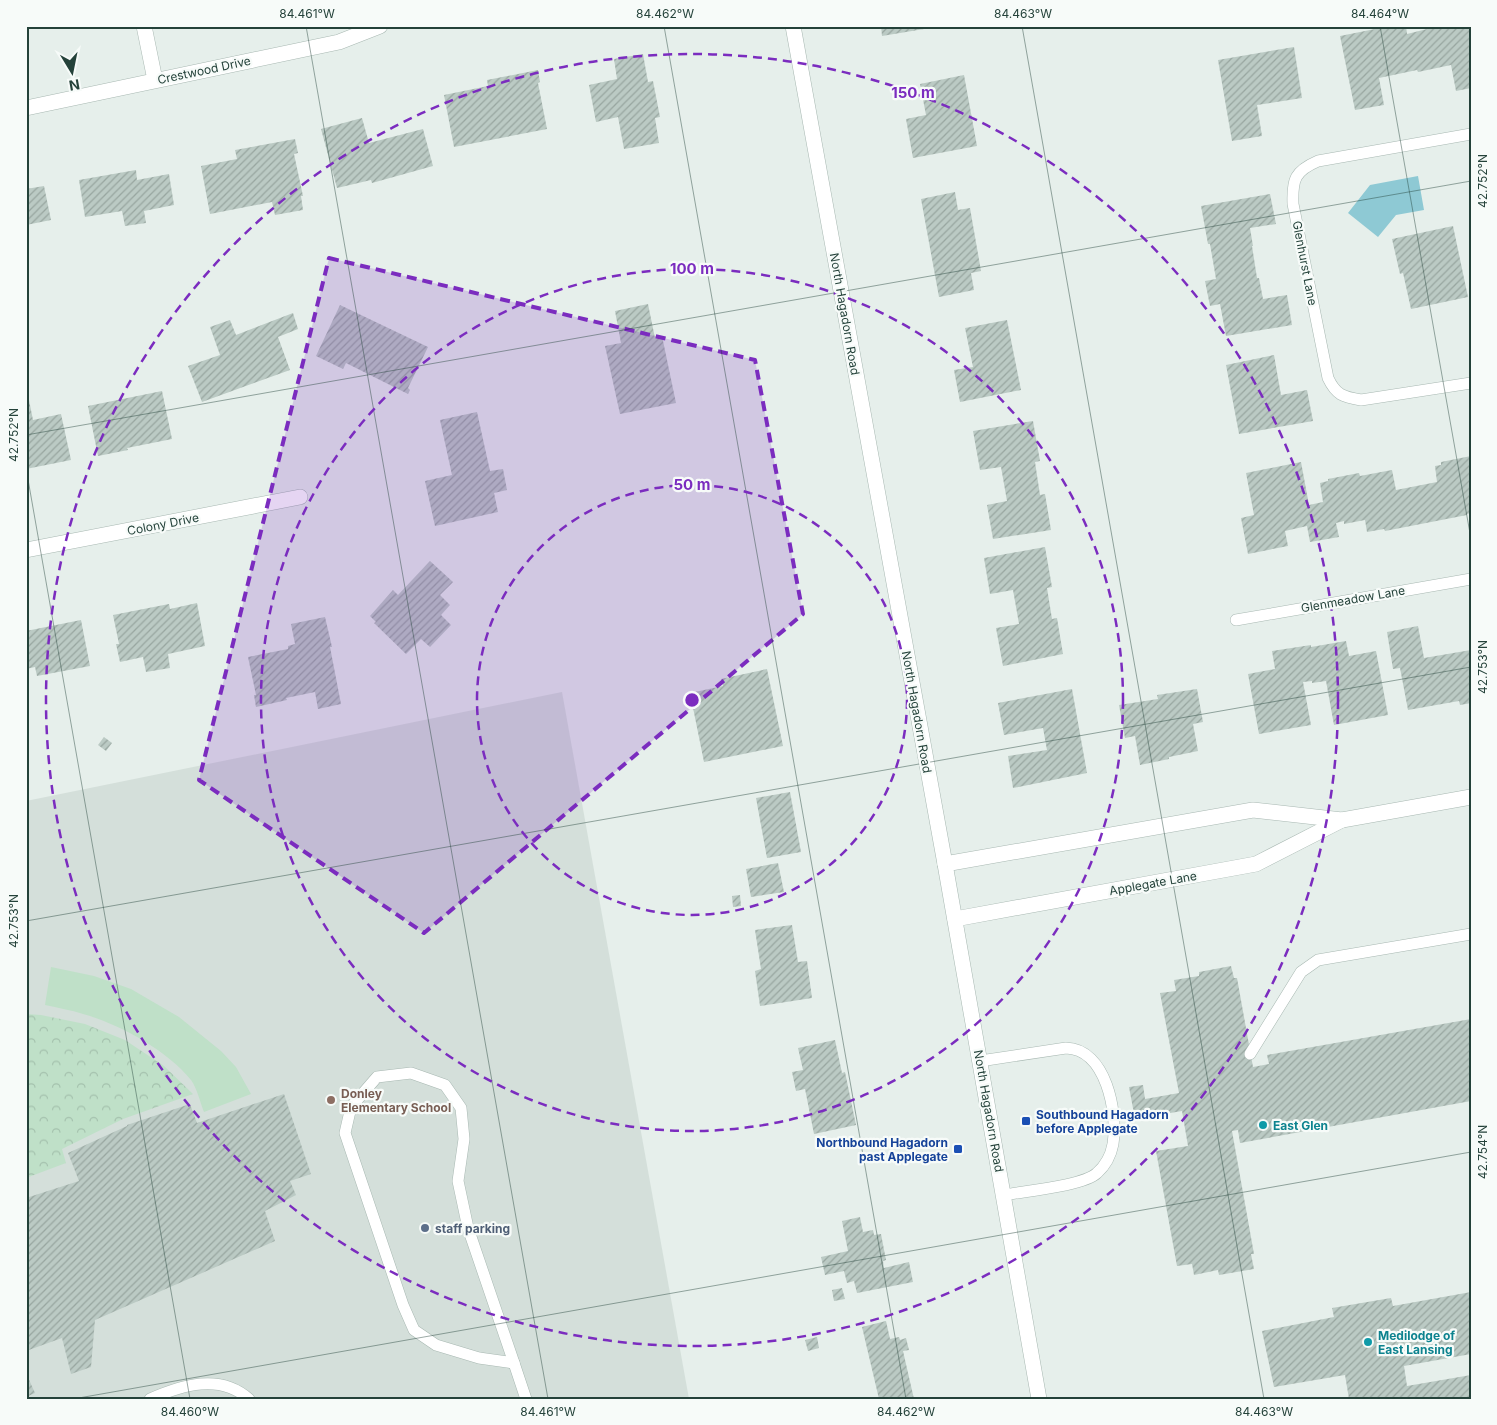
<svg xmlns="http://www.w3.org/2000/svg" width="1497" height="1425" font-family="Inter,sans-serif">
  <style>
    .built { fill: #d4dfda }
    .park { fill: url(#park-crowns) }
    .pitch { fill: #bfe0c8 }
    .water { fill: #8ec9d4 }
    .building { fill: url(#building-hatch) }
    .lines { fill: none; stroke-linecap: round; stroke-linejoin: round }
    .service-casing { stroke: #a8b8b2; stroke-width: 12 }
    .minor-casing { stroke: #a8b8b2; stroke-width: 16 }
    .tertiary-casing { stroke: #a8b8b2; stroke-width: 16 }
    .service { stroke: #fff; stroke-width: 11 }
    .minor { stroke: #fff; stroke-width: 15 }
    .tertiary { stroke: #fff; stroke-width: 15 }
    .marked { fill: #7b2cbf; fill-opacity: 0.2; stroke: #7b2cbf; stroke-width: 4; stroke-dasharray: 10 6; stroke-linejoin: round }
    .ticks { fill: none; stroke: #24423a; stroke-width: 1; stroke-opacity: 0.45 }
    .ring { fill: none; stroke: #7b2cbf; stroke-width: 2.5; stroke-dasharray: 9 6 }
    .education-dot { fill: #8d6e63; stroke: #f7fbf9; stroke-width: 2 }
    .transit-dot { fill: #1a4fb4; stroke: #f7fbf9; stroke-width: 2 }
    .culture-dot { fill: #0f9aa8; stroke: #f7fbf9; stroke-width: 2 }
    .service-dot { fill: #5c6f8a; stroke: #f7fbf9; stroke-width: 2 }
    .labels { text-anchor: middle; dominant-baseline: central; stroke-width: 4.5; stroke-linejoin: round; paint-order: stroke }
    .street-label { font-size: 12px; fill: #24423a; stroke: #f7fbf9 }
    .education-label { font-size: 12px; font-weight: bold; fill: #785e54; stroke: #f7fbf9; text-anchor: start }
    .transit-label { font-size: 12px; font-weight: bold; fill: #164399; stroke: #f7fbf9; text-anchor: start }
    .culture-label { font-size: 12px; font-weight: bold; fill: #0d838f; stroke: #f7fbf9; text-anchor: start }
    .service-label { font-size: 12px; font-weight: bold; fill: #4e5e75; stroke: #f7fbf9; text-anchor: start }
    .centre { fill: #7b2cbf; stroke: #f7fbf9; stroke-width: 2.5 }
    .ring-label { font-size: 15px; text-anchor: middle; font-weight: bold; fill: #7b2cbf; stroke: #f7fbf9; stroke-width: 4.5; stroke-linejoin: round; paint-order: stroke }
    .neatline { fill: none; stroke: #24423a; stroke-width: 2 }
    .ticks-label { font-size: 12px; text-anchor: middle; fill: #24423a }
  </style>
  <defs>
    <pattern id="park-crowns" width="20" height="18" patternUnits="userSpaceOnUse" patternTransform="scale(1.25)"><rect width="20" height="18" fill="#bfe0c8"/><path d="M2 6a3 3 0 1 1 6 0M12 15a3 3 0 1 1 6 0" fill="none" stroke="#a4c1ad"/></pattern>
    <pattern id="building-hatch" width="6" height="6" patternUnits="userSpaceOnUse" patternTransform="scale(1.25)"><rect width="6" height="6" fill="#bbcac4"/><path d="M-1 1l2-2M0 6l6-6M5 7l2-2" fill="none" stroke="#98a6a0"/></pattern>
  </defs>
  <rect width="100%" height="100%" fill="#e6efeb"/>
  <path class="built" d="M562,692L689,1399H26V801Z"/>
  <path class="park" d="M26,1014L41,1015L85,1024L125,1040L164,1066L193,1094L123,1119L62,1149L66,1163L26,1178Z"/>
  <path class="pitch" d="M51,967L94,976L131,989L179,1017L221,1051L236,1067L251,1094L204,1112C200,1102 197,1088 191,1080C167,1050 119,1024 83,1014C71,1010 58,1008 45,1005Z"/>
  <path class="water" d="M1418,176L1424,210L1396,215L1378,237L1348,213L1370,185Z"/>
  <g class="building">
    <path d="M881,26H936V27L882,36Z"/>
    <path d="M1390,26H1406L1407,34L1439,26H1471V88L1456,91L1451,65L1418,72L1417,70L1379,78L1384,105L1355,110L1340,36Z"/>
    <path d="M1294,47L1302,98L1257,105L1262,136L1232,141L1218,60Z"/>
    <path d="M643,54L648,82L653,81L660,117L655,118L659,143L624,149L618,117L596,122L589,85L617,79L614,59Z"/>
    <path d="M538,70L540,82L538,83L547,129L454,147L444,95L488,86L487,80Z"/>
    <path d="M964,75L977,146L913,158L906,119L926,115L920,84Z"/>
    <path d="M362,118L369,143L423,129L433,166L372,183L371,180L337,188L321,129Z"/>
    <path d="M295,139L298,153L294,154L303,196H301L303,210L275,215L272,202L210,214L201,166L237,159L235,150Z"/>
    <path d="M136,170L137,180L169,174L174,205L144,211L146,223L125,226L122,211L85,217L79,180Z"/>
    <path d="M44,186L51,220L26,225V189Z"/>
    <path d="M955,192L958,210L970,208L981,271L971,273L974,290L939,297L921,199Z"/>
    <path d="M1270,194L1276,224L1250,228L1253,246H1252L1257,278H1259L1263,299L1287,295L1292,325L1226,336L1220,304L1210,306L1205,281L1216,279L1210,244H1208L1201,206Z"/>
    <path d="M1453,226L1468,297L1411,309L1403,273L1400,274L1392,239Z"/>
    <path d="M648,304L655,338L662,336L676,403L620,414L605,346L621,343L615,311Z"/>
    <path d="M340,305L428,347L408,388L410,390L408,394L346,363L343,369L316,356Z"/>
    <path d="M293,313L298,329L278,337L290,370L202,402L188,366L220,355L210,327L230,320L236,335Z"/>
    <path d="M1007,320L1021,390L960,402L954,370L973,367L965,328Z"/>
    <path d="M1274,355L1281,395L1307,390L1313,421L1239,434L1226,365Z"/>
    <path d="M162,391L172,439L127,448L128,450L98,456L88,406Z"/>
    <path d="M29,400L33,420L61,414L71,460L26,469V401Z"/>
    <path d="M477,412L490,471L503,469L507,490L494,493L498,512L435,526L425,481L452,475L440,420Z"/>
    <path d="M1033,421L1040,461L1035,462L1040,495L1045,494L1051,530L993,539L987,505L1007,501L1001,467L980,470L973,431Z"/>
    <path d="M1471,456V513L1467,514V515L1385,531L1384,529L1367,532L1365,520L1344,524V521L1336,523L1339,537L1310,542L1307,526L1285,531L1288,546L1248,554L1241,518L1254,515L1246,473L1301,462L1309,505L1323,502L1320,483L1328,481V479L1359,473L1360,476L1392,470L1396,490L1437,482L1435,466L1441,465V462Z"/>
    <path d="M1045,547L1052,587L1047,588L1052,619L1057,618L1063,654L1003,666L996,628L1019,624L1013,590L990,594L984,558Z"/>
    <path d="M430,561L453,582L440,595L450,605L441,615L451,625L430,647L421,639L406,654L374,623L376,622L370,616L393,590L398,595Z"/>
    <path d="M197,603L205,646L168,654L170,668L146,672L143,657L120,662L116,644H119L113,615L169,604L170,609Z"/>
    <path d="M325,617L332,647H330L341,704L318,709L315,692L286,698L287,700L256,707L254,695H256L248,657L288,649V646L295,644L291,624Z"/>
    <path d="M81,620L90,666L37,676L35,667L26,669V631Z"/>
    <path d="M1418,626L1424,658L1471,650V703L1460,705L1459,701L1408,710L1400,668L1393,669L1387,632Z"/>
    <path d="M1346,641L1349,656L1376,651L1388,715L1334,725L1326,681L1312,683V681L1303,682L1311,725L1259,734L1248,674L1275,669L1272,651L1311,645V647Z"/>
    <path d="M767,669L783,746L704,762L690,693L723,686L721,679Z"/>
    <path d="M1072,689L1087,773L1013,788L1008,756L1047,750L1043,728L1004,735L998,703Z"/>
    <path d="M1197,689L1203,722L1193,724L1198,751L1169,757V759L1140,765L1135,736L1125,738L1119,705L1158,699L1157,695Z"/>
    <path d="M104,737L112,743L106,751L98,745Z"/>
    <path d="M790,792L801,852L767,858L756,798Z"/>
    <path d="M778,863L784,892L751,897L746,869Z"/>
    <path d="M740,895L741,906L733,907L732,896Z"/>
    <path d="M792,925L798,962L807,961L812,998L760,1006L755,971L761,969L755,930Z"/>
    <path d="M1231,966L1234,978H1237L1253,1067L1269,1064L1267,1055L1471,1019V1101L1240,1143L1238,1130L1232,1131L1254,1254H1251L1254,1269L1219,1275L1218,1270L1194,1275L1192,1264L1177,1266L1156,1151L1188,1146L1182,1111L1135,1119L1129,1087L1143,1085L1145,1099L1179,1093L1160,993L1176,991L1174,980L1199,976V972Z"/>
    <path d="M835,1040L842,1073L845,1072L856,1125L814,1134L805,1089L796,1091L792,1072L803,1070L798,1048Z"/>
    <path d="M284,1094L311,1174L290,1181L296,1195L265,1211L275,1241L95,1320L91,1367L71,1374L62,1338L26,1351V1198L79,1181L68,1153L127,1126V1125L190,1104L197,1123Z"/>
    <path d="M860,1217L863,1232L873,1230L874,1235L881,1234L886,1260L883,1261L884,1268L909,1262L913,1282L857,1293L854,1281L847,1283L844,1271L825,1275L821,1257L848,1251L842,1221Z"/>
    <path d="M842,1288L845,1299L834,1301L832,1290Z"/>
    <path d="M1471,1292V1354L1404,1366L1407,1386L1471,1375V1399H1349L1345,1375L1274,1387L1262,1331L1334,1317L1332,1308L1391,1298L1393,1306Z"/>
    <path d="M886,1321L890,1339L899,1337L900,1340L906,1338L909,1350L903,1351L914,1399H879L862,1327Z"/>
    <path d="M817,1337L819,1348L808,1351L805,1340Z"/>
    <path d="M26,1373L35,1393L26,1397Z"/>
  </g>
  <g class="lines">
    <g class="service-casing">
      <g id="service">
        <path d="M1471,134L1318,161C1295,171 1292,179 1293,204L1328,378C1336,395 1343,397 1361,400L1471,383"/>
        <path d="M1236,620L1471,579"/>
        <path d="M1250,1054L1301,972L1318,960L1471,934"/>
        <path d="M980,1061L1066,1048C1106,1049 1118,1112 1113,1144C1111,1155 1105,1166 1097,1173C1083,1186 1025,1191 1004,1195"/>
        <path d="M411,1073L445,1085L461,1108L464,1139L458,1181L468,1228L514,1363L479,1358L436,1345L414,1330L403,1305L345,1133L351,1107L377,1077Z"/>
        <path d="M514,1363L526,1399"/>
        <path d="M150,1399C182,1385 220,1373 249,1399"/>
      </g>
    </g>
    <g class="minor-casing">
      <g id="minor">
        <path d="M144,26L155,80"/>
        <path d="M26,108L339,42L380,26"/>
        <path d="M26,550L300,497"/>
        <path d="M945,864L1253,810L1342,820L1471,797"/>
        <path d="M955,919L1256,864L1342,820"/>
      </g>
    </g>
    <g class="tertiary-casing">
      <path id="tertiary" d="M793,26L945,864L1039,1399"/>
    </g>
    <use href="#service" class="service"/>
    <use href="#minor" class="minor"/>
    <use href="#tertiary" class="tertiary"/>
  </g>
  <path class="marked" d="M329,258L755,360L803,614L424,933L199,780Z"/>
  <path class="ticks" d="M306,26L548,1399M664,26L906,1399M1022,26L1264,1399M1380,26L1471,539M26,435L1471,181M26,468L190,1399M26,921L1471,667M73,1399L1471,1152"/>
  <g class="ring">
    <circle cx="692" cy="700" r="215"/>
    <circle cx="692" cy="700" r="431"/>
    <circle cx="692" cy="700" r="646"/>
  </g>
  <circle class="education-dot" cx="331" cy="1100" r="5"/>
  <g class="transit-dot">
    <rect x="1021" y="1116" width="10" height="10" rx="2.5"/>
    <rect x="953" y="1144" width="10" height="10" rx="2.5"/>
  </g>
  <g class="culture-dot">
    <circle cx="1263" cy="1125" r="5"/>
    <circle cx="1368" cy="1342" r="5"/>
  </g>
  <circle class="service-dot" cx="425" cy="1228" r="5"/>
  <g class="labels">
    <g class="street-label">
      <text transform="translate(204 70) rotate(-12)">Crestwood Drive</text>
      <text transform="translate(1305 263) rotate(79)">Glenhurst Lane</text>
      <text transform="translate(845 314) rotate(80)">North Hagadorn Road</text>
      <text transform="translate(163 524) rotate(-11)">Colony Drive</text>
      <text transform="translate(1353 599) rotate(-10)">Glenmeadow Lane</text>
      <text transform="translate(917 712) rotate(80)">North Hagadorn Road</text>
      <text transform="translate(1153 883) rotate(-10)">Applegate Lane</text>
      <text transform="translate(989 1111) rotate(80)">North Hagadorn Road</text>
    </g>
    <g class="education-label">
      <text x="341" y="1093">Donley<tspan x="341" dy="14">Elementary School</tspan></text>
    </g>
    <g class="transit-label">
      <text x="1036" y="1114">Southbound Hagadorn<tspan x="1036" dy="14">before Applegate</tspan></text>
      <text x="948" y="1142" text-anchor="end">Northbound Hagadorn<tspan x="948" dy="14">past Applegate</tspan></text>
    </g>
    <g class="culture-label">
      <text x="1273" y="1125">East Glen</text>
      <text x="1378" y="1335">Medilodge of<tspan x="1378" dy="14">East Lansing</tspan></text>
    </g>
    <g class="service-label">
      <text x="435" y="1228">staff parking</text>
    </g>
  </g>
  <circle cx="692" cy="700" r="8" class="centre"/>
  <g class="ring-label">
    <text x="913" y="98">150 m</text>
    <text x="692" y="274">100 m</text>
    <text x="692" y="490">50 m</text>
  </g>
  <rect width="1497" height="1425" fill="none" stroke="#f7fbf9" stroke-width="55"/>
  <g transform="translate(72 72) rotate(170)" stroke="#f7fbf9" stroke-width="4" paint-order="stroke">
  <path d="M0-4L9 19L0 12L-9 19Z" fill="#24423a"/>
  <text y="-8" font-size="14" font-weight="bold" text-anchor="middle" fill="#24423a">N</text>
  </g>
  <rect x="28" y="28" width="1442" height="1370" class="neatline"/>
  <g class="ticks-label">
    <text x="307" y="18">84.461°W</text>
    <text x="665" y="18">84.462°W</text>
    <text x="1023" y="18">84.463°W</text>
    <text x="1380" y="18">84.464°W</text>
    <text transform="translate(1483 181) rotate(-90)" y="4">42.752°N</text>
    <text transform="translate(14 435) rotate(-90)" y="4">42.752°N</text>
    <text transform="translate(1483 667) rotate(-90)" y="4">42.753°N</text>
    <text transform="translate(14 921) rotate(-90)" y="4">42.753°N</text>
    <text transform="translate(1483 1152) rotate(-90)" y="4">42.754°N</text>
    <text x="190" y="1416">84.460°W</text>
    <text x="548" y="1416">84.461°W</text>
    <text x="906" y="1416">84.462°W</text>
    <text x="1264" y="1416">84.463°W</text>
  </g>
</svg>
